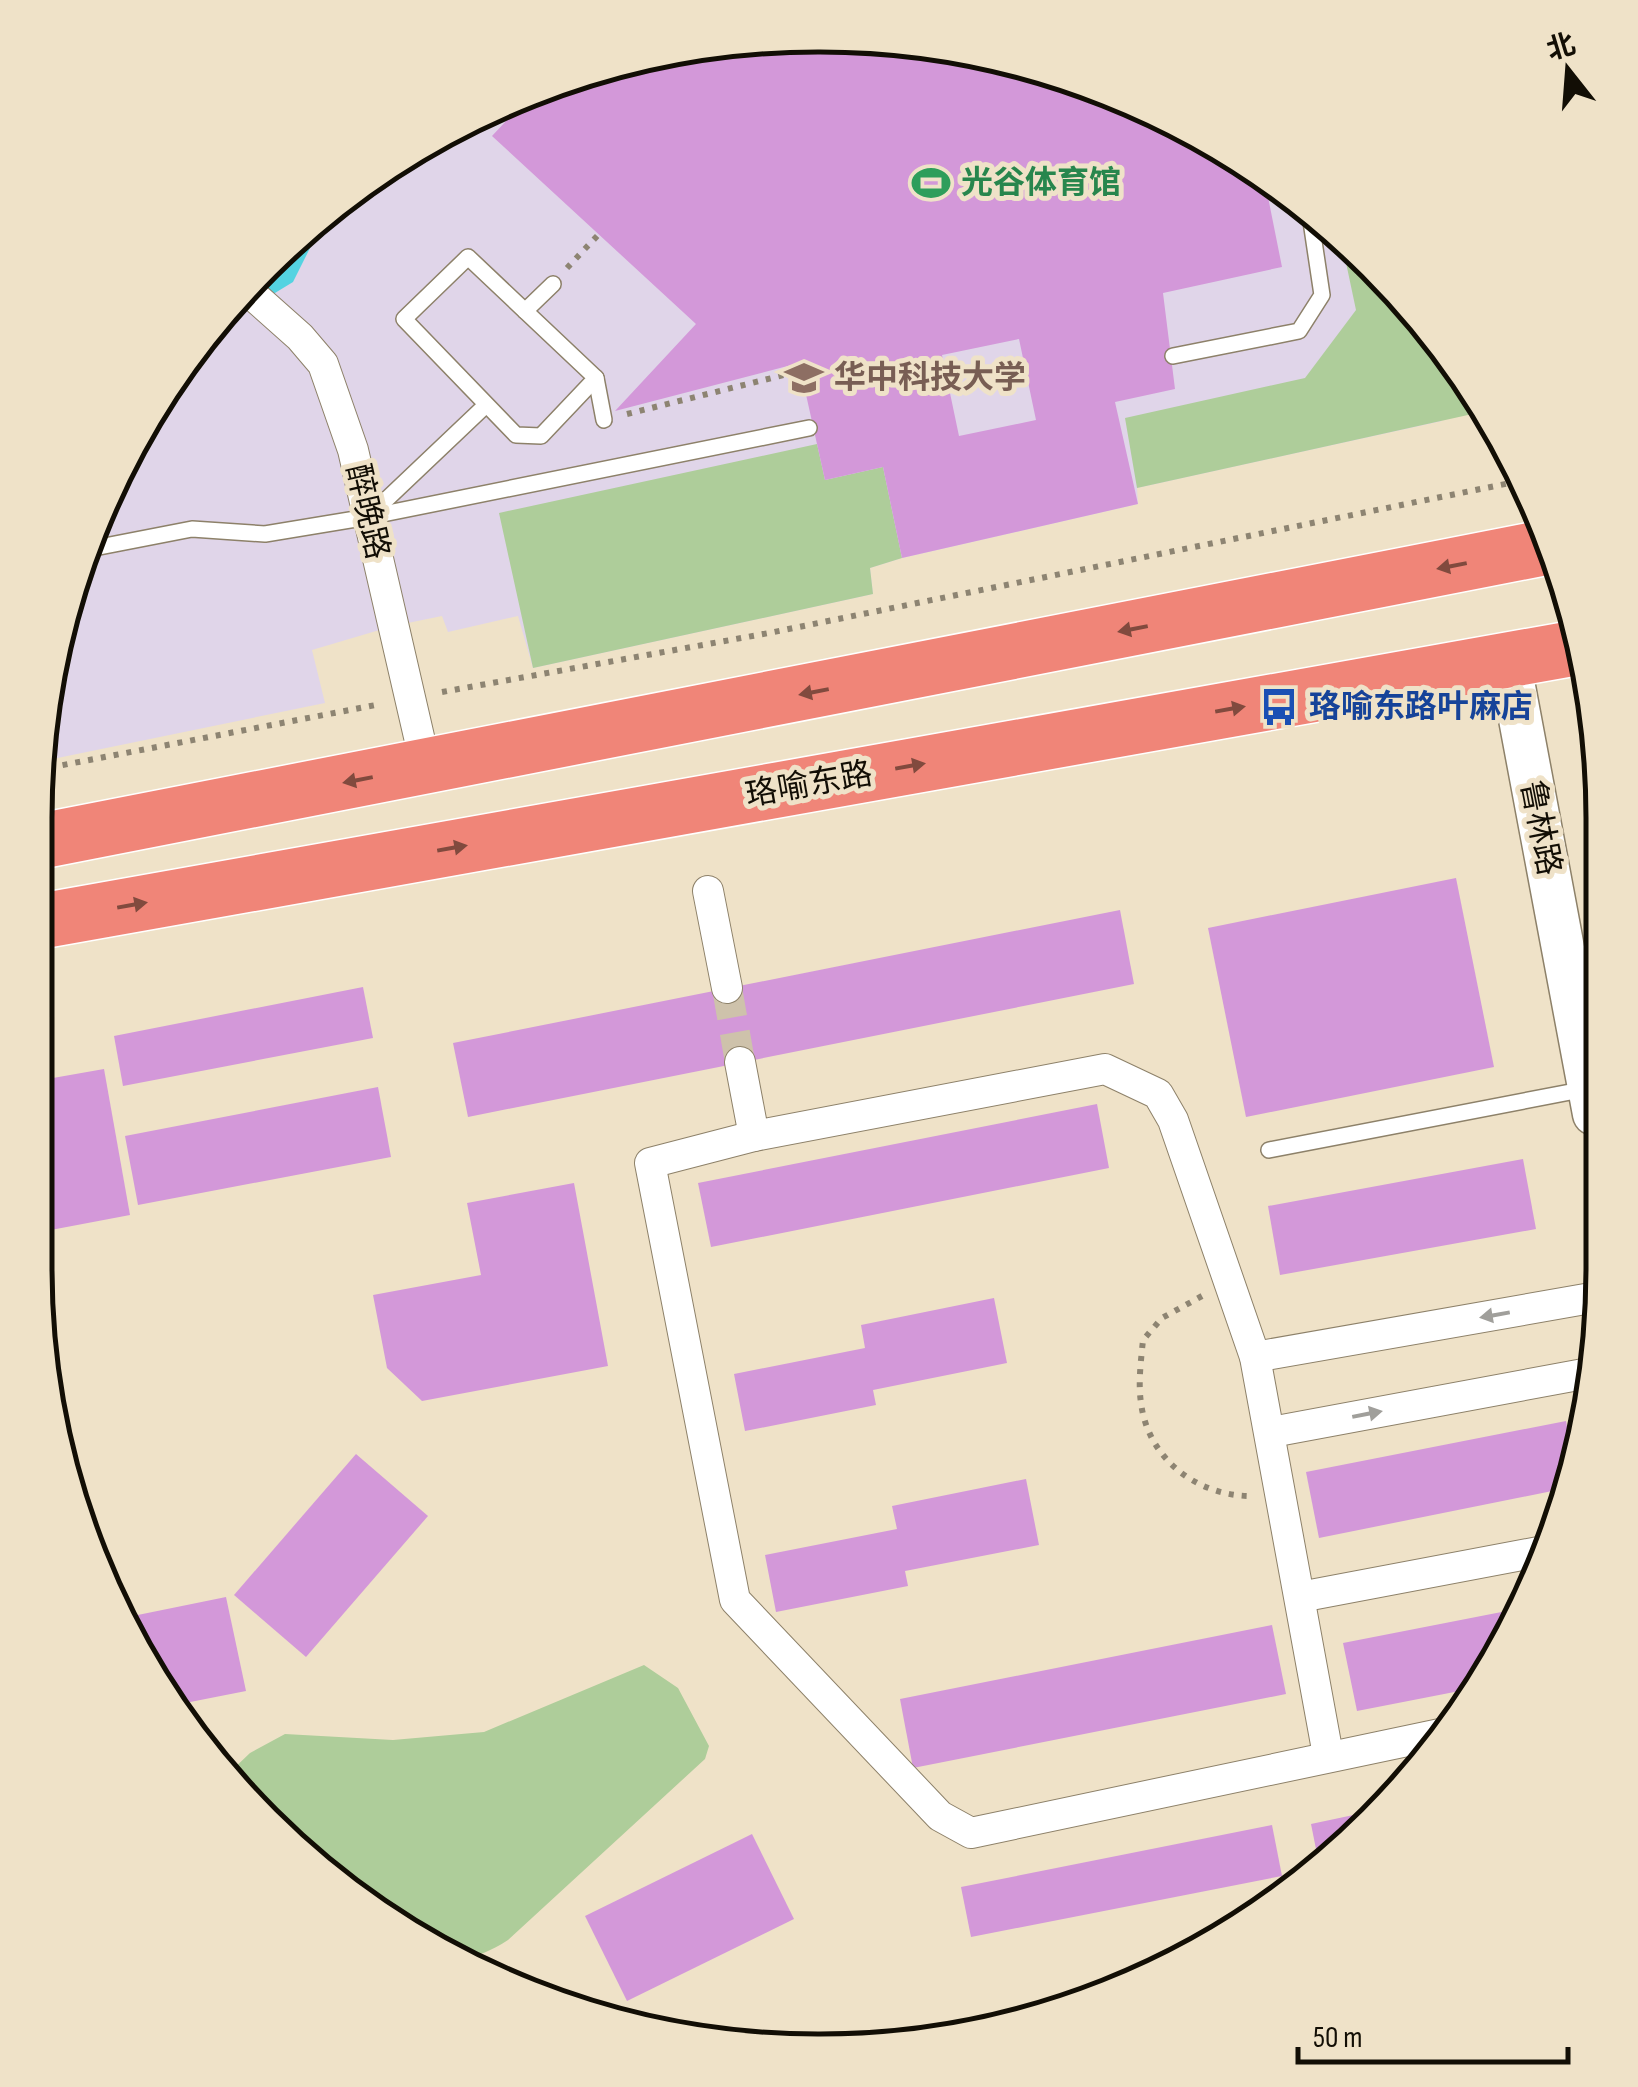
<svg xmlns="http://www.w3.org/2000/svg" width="1638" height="2087" font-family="'Sofia Sans Condensed','Noto Sans SC',sans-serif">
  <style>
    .education { fill: #e0d5e9 }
    .green { fill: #aecd9a }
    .water { fill: #54d3e1 }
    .building { fill: #d398d9; fill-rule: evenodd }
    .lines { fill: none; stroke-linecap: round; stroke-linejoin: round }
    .street-tunnel { stroke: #cec2ab; stroke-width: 30; stroke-dasharray: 30 15; stroke-linecap: butt }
    .lane-casing { stroke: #8d8169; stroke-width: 18 }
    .street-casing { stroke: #8d8169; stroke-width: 32 }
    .secondary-casing { stroke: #8d8169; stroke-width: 45 }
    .highway-casing { stroke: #fff; stroke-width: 58 }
    .path { stroke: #8d8472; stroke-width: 6; stroke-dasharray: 5 8; stroke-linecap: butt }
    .lane { stroke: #fff; stroke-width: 15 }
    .street { stroke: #fff; stroke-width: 30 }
    .secondary { stroke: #fff; stroke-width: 42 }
    .highway { stroke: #f08578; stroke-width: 55 }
    .oneway { fill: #814a3e }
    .oneway2 { fill: #a09f9b }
    .labels { text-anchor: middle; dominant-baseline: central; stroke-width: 10; stroke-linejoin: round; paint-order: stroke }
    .leisure-label { font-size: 32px; font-weight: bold; fill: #27864d; stroke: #efe2c8; text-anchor: start }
    .education-label { font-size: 32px; font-weight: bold; fill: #785e54; stroke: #efe2c8; text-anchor: start }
    .street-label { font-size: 32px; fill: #120e05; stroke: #efe2c8 }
    .transit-label { font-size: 32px; font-weight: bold; fill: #164399; stroke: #efe2c8; text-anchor: start }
    .rim { fill: none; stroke: #120e05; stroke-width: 5 }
  </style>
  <rect width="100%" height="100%" fill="#efe2c8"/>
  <path class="education" d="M871,37L1022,62L1166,116L1297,197L1421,319L1442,421L1137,488L1138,504L902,558L870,568L873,594L533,668L518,616L448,632L442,616L393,626L312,650L325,703L38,762L77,566L140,428L229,303L428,140L568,76L717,42Z"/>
  <g class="green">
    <path d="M1341,239C1370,266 1416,295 1424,335L1431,334L1486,411L1137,488L1125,418L1305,378L1356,310Z"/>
    <path d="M817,444L825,480L883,467L902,558L870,568L873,594L533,668L499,513Z"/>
    <path d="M644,1665L678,1688L709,1746L705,1759L508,1940C477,1960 461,1961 426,1947L264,1822L228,1774L250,1753L285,1734L393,1740L484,1732Z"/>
  </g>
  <path class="water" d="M357,198L311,246L293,282L232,319L214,324L229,302Z"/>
  <g class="building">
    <path d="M871,37L1022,62L1166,116L1264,177L1282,267L1163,293L1175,389L1115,402L1138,504L902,558L883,467L825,480L799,363L615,411L696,324L492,136L533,92L568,76L717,42ZM1019,339L1036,420L959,436L942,355Z"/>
    <path d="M1456,878L1494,1067L1246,1117L1208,928Z"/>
    <path d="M1120,910L1134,984L468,1117L453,1043Z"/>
    <path d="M363,987L373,1038L123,1086L114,1036Z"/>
    <path d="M104,1069L130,1215L35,1233L36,1081Z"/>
    <path d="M378,1087L391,1157L138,1205L125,1136Z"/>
    <path d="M1097,1104L1109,1168L711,1247L698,1183Z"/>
    <path d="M1523,1159L1536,1229L1280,1275L1268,1206Z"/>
    <path d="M574,1183L608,1366L422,1401L387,1368L373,1295L481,1275L467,1203Z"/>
    <path d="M994,1298L1007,1363L873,1390L876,1405L745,1431L734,1374L865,1348L861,1325Z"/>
    <path d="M1566,1421L1574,1466L1567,1488L1319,1538L1306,1472Z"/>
    <path d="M356,1454L428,1516L306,1657L234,1595Z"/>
    <path d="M1026,1479L1039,1545L905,1571L908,1586L776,1612L765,1555L897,1529L892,1506Z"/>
    <path d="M226,1597L246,1691L175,1705L140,1659L123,1618Z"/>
    <path d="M1522,1608L1480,1687L1357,1711L1343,1643Z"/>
    <path d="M1272,1625L1286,1694L913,1768L900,1699Z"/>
    <path d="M1377,1810L1336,1857L1320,1869L1311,1824Z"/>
    <path d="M1272,1825L1282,1876L971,1937L961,1887Z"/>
    <path d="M752,1834L794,1919L627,2001L585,1916Z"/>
    <path d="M514,1970L517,1984L494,1975Z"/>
  </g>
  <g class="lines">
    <path class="street-tunnel" d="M727,988L740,1062"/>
    <g class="lane-casing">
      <g id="lane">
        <path d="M468,257L596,378L541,436L516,435L404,319Z"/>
        <path d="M525,311L553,284"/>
        <path d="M1173,356L1299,331L1322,295L1309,208"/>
        <path d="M596,378L604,420"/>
        <path d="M368,517L486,405"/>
        <path d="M84,550L192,529L265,534L368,517L809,428"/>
        <path d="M1269,1150L1586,1089"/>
      </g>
    </g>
    <g class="street-casing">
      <g id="street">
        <path d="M246,289L300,337L323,364L353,450L426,767"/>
        <path d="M708,891L727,988"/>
        <path d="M740,1062L754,1136L1105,1069L1158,1094L1173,1120L1255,1357L1328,1755"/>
        <path d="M754,1136L650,1163L735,1600L940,1816L971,1833L1445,1733"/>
        <path d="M1255,1357L1591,1298"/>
        <path d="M1272,1432L1589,1373"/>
        <path d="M1300,1597L1549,1550"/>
      </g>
    </g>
    <g class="secondary-casing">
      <path id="secondary" d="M1509,660L1594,1114"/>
    </g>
    <g class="highway-casing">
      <g id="highway">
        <path d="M36,842L1548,547"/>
        <path d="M36,922L1581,647"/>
      </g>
    </g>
    <g class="path">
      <path d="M567,268L599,234"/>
      <path d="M627,414L800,371"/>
      <path d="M442,692L769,633L1520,481"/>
      <path d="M37,770L381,704"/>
      <path d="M1202,1296L1162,1318L1143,1340C1141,1360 1138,1383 1141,1403C1148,1459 1197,1496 1251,1496"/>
    </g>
    <use href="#lane" class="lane"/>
    <use href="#street" class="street"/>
    <use href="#secondary" class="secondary"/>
    <use href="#highway" class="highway"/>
  </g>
  <defs><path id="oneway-solid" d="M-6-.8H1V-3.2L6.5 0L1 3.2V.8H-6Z" transform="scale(2.5)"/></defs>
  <g class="oneway">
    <use href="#oneway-solid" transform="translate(1452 566) rotate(169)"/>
    <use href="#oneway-solid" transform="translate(1133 629) rotate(169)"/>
    <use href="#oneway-solid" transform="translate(814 692) rotate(169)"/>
    <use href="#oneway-solid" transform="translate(1230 709) rotate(-10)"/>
    <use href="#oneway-solid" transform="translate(910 766) rotate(-10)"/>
    <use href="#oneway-solid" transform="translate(358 780) rotate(169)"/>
    <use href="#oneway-solid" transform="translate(452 848) rotate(-10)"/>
    <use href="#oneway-solid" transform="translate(132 905) rotate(-10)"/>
  </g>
  <g class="oneway2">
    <use href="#oneway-solid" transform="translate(1495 1315) rotate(170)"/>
    <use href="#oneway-solid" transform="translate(1367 1414) rotate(-11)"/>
  </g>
  <defs>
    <g id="stadium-bare" transform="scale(3)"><path d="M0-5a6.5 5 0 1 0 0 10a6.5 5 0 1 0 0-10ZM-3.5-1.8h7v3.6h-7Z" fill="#2e9e5b" stroke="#efe2c8" stroke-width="2.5" paint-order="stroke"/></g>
    <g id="university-bare" transform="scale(3)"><path d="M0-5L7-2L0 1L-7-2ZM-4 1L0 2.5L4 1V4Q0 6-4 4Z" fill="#8d6e63" stroke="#efe2c8" stroke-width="2.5" paint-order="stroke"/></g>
    <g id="bus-bare" transform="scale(3)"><path d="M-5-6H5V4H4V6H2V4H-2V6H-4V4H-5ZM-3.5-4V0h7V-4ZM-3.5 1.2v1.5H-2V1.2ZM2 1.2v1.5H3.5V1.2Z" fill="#1a4fb4" stroke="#efe2c8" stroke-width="2.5" paint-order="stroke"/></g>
  </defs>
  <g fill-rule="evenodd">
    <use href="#stadium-bare" x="931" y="183"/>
    <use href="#university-bare" x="804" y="378"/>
    <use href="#bus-bare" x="1279" y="707"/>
  </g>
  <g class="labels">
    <g class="leisure-label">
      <text x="961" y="183">光谷体育馆</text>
    </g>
    <g class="education-label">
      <text x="834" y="378">华中科技大学</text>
    </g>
    <g class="street-label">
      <text transform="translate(367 512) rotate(77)">醉晚路</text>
      <text transform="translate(809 785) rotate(-10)">珞喻东路</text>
      <text transform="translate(1540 828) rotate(79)">鲁林路</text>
    </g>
    <g class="transit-label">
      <text x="1309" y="707">珞喻东路叶麻店</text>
    </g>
  </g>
  <path d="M0 0H1638V2087H0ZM818 52H820A766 766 0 0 1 1586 818V1268A766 766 0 0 1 820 2034H818A766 766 0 0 1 52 1268V818A766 766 0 0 1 818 52Z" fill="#efe2c8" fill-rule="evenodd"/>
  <path class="rim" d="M818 52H820A766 766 0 0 1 1586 818V1268A766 766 0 0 1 820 2034H818A766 766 0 0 1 52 1268V818A766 766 0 0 1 818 52Z"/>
  <g transform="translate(1568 70) rotate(343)" stroke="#efe2c8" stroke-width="8" paint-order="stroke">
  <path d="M0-8L18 38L0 25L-18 38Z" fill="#120e05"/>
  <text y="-15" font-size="28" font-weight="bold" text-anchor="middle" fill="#120e05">北</text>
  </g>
  <path d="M1298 2047v15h270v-15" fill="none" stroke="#120e05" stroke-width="5"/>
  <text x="1313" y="2047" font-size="30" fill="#120e05" stroke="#efe2c8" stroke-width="8" paint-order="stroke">50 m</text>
</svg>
